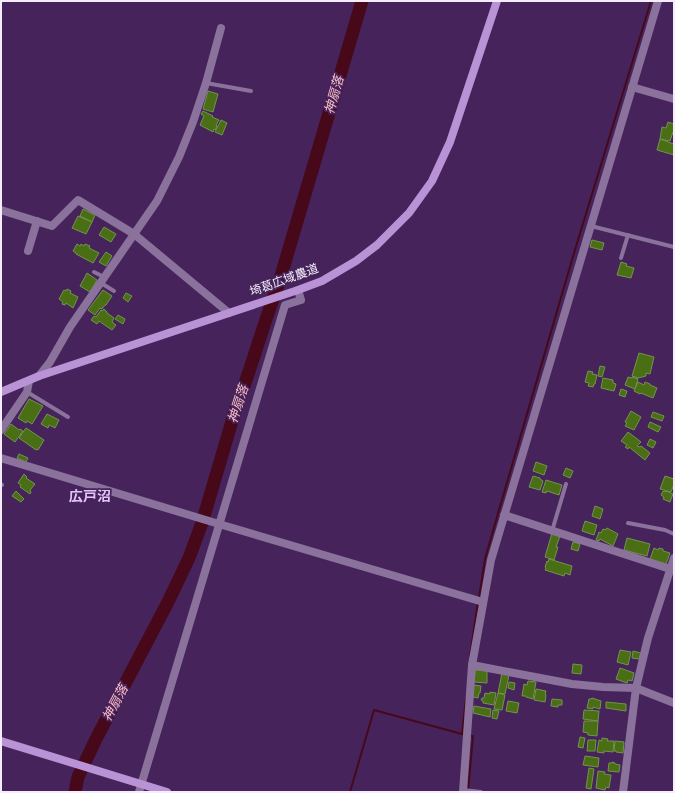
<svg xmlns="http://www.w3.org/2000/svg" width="675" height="793" font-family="'DM Sans','Noto Sans JP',sans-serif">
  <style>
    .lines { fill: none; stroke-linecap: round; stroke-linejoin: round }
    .stream { stroke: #47081a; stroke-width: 2 }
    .river { stroke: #47081a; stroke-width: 13 }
    .building { fill: #496e13; stroke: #739351 }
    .lane { stroke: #8a729c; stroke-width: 4 }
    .street { stroke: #8a729c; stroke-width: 8 }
    .secondary { stroke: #ba92d6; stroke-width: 8 }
    .labels { text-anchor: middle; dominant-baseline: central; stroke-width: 3.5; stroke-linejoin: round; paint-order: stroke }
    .street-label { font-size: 12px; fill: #f5edfb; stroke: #46245b }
    .water-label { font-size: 13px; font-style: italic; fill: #fcbdc5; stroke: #46245b }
    .quarter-label { font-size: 14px; font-weight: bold; fill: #e2c4f9; stroke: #46245b }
  </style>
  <rect width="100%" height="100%" fill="#46245b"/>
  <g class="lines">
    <g class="stream">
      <path d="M479,598L485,559L499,510L574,253L651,1"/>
      <path d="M470,657L478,602"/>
      <path d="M462,734L466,699"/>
      <path d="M468,791L473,736H470"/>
      <path d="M350,792L374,710L462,734"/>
    </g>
    <path class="river" d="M75,792L78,777L96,739L168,602L189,558L202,523L235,411C251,370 262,327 278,286L362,1"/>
  </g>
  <g class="building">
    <path d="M208,91L218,94L213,112L203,109Z"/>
    <path d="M203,111L213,116L212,117L219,120L216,125L217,126L215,130L214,129L213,132L200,125L204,116L201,114Z"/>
    <path d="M221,120L227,123L222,135L215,132Z"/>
    <path d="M668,122L674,124V132H673L670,141L660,139L662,127L666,128Z"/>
    <path d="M660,139L674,144V155L657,150Z"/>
    <path d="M83,209L95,215L92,222L80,216Z"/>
    <path d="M78,216L92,222L86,234L72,228Z"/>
    <path d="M104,227L116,234L111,242L99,235Z"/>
    <path d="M592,240L604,243L602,250L590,247Z"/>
    <path d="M77,244L80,246L81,244L84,246L85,244L90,246L89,248L99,253L93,263L76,254V253L73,251Z"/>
    <path d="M106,252L112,256L106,266L99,262Z"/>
    <path d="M621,262L627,264L626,266L634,268L631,278L617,275Z"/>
    <path d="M87,273L97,280L90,292L80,286Z"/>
    <path d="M67,289L71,291L70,293L78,297L73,308L66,303L65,305L62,304L63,302L59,299L64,290L66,291Z"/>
    <path d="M103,290L112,296L106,305H105L102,309L100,308L95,315L88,310Z"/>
    <path d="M126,293L132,296L128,302L123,298Z"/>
    <path d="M104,309L107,312V313L114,318L112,322L116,325L112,330L99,321L97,324L91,320L94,316L96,317L101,310L102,311Z"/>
    <path d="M118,315L125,319L123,324L115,319Z"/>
    <path d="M639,353L654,357L650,374L646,373V376L638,378L632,376Z"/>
    <path d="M600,366L605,367L602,377L598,376Z"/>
    <path d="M588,371L593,372L592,374L597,375L595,384H594L593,387L588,386L589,383L585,382Z"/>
    <path d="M628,377L631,378L632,377L638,379L635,389L625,385Z"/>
    <path d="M603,378L613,380V383L616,384L614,391L601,388Z"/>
    <path d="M638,382L644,385L645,382L650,384V385L657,388L653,398L641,393L640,394L634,391Z"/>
    <path d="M621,389L627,391L625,397L619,395Z"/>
    <path d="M29,399L43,406L32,424L27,421L26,423L18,418Z"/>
    <path d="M631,411L641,417L634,430L625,426L627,423L625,422Z"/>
    <path d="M653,412L664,416L662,421L651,417Z"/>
    <path d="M47,414L59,420L55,428L49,425L48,428L41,424Z"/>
    <path d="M650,422L661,427L658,432L648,427Z"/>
    <path d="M11,424L19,430L20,429L23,431L15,442L4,434Z"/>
    <path d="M26,428L44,440L38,450L36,449V450L19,438Z"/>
    <path d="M628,432L641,442L637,446L640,447L641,446L650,453L645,460L629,447L628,449L625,447L627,445L621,441Z"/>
    <path d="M650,439L656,442L653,448L647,445Z"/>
    <path d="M19,454L28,458L26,462L17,458Z"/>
    <path d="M536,462L547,466L544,475L533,471Z"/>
    <path d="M566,468L573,471L570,478L563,475Z"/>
    <path d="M24,474L27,477L26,478L35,484L30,490L31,492L30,494L20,487L21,485L18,483Z"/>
    <path d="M533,476L540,478V479L543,481L540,490L529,487Z"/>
    <path d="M665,476L674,479V484L671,492L660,489Z"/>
    <path d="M546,480L562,485L559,495L547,491L546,493L542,492Z"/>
    <path d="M16,491L24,499L21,502L12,496Z"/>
    <path d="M663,491L665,492L666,491L673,494L670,502L663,499L664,497L661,495Z"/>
    <path d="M595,506L603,509L600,519L592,516Z"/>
    <path d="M585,521L597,525L594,535L582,531Z"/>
    <path d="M607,528L618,534L613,546L600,539L599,541L596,540L599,532L601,533L603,529L606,530Z"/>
    <path d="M552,533L560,536L556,547H558L554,560L545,557Z"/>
    <path d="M627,538L650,544L647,556L624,550Z"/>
    <path d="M573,542L580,544L578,551L571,549Z"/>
    <path d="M654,548L658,550L659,548L663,549V551L670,553L666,564L650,559Z"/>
    <path d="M549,559L572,566L570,575L565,573L564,576L545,570L546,568L545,567L547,561L548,562Z"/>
    <path d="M620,650L631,652L628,665L617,662Z"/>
    <path d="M633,651L641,653L639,659L632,658Z"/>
    <path d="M573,664L582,665L581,674L572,673Z"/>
    <path d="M620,668L634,673L632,681L628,680L627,683L616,679Z"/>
    <path d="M475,670L487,671V683L474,682Z"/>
    <path d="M502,673L509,675L505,694L498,693Z"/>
    <path d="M528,681L536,682L533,699L526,697V696H522L524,684L527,685Z"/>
    <path d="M509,682L515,683L514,690L508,688Z"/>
    <path d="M474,685L481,686L480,693H479L478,698L473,697Z"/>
    <path d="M536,689L546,691L545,694L546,695L545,702L534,700Z"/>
    <path d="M490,692L496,693L494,705L483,703V701L481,700L482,698H484L485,693L490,694Z"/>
    <path d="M498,693L505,695L502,710L494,709Z"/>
    <path d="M592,698L601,701L600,709L593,707V709L587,708L589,699H591Z"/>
    <path d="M552,699L562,700V705H558V707L551,706Z"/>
    <path d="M508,701L519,703L517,713L506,711Z"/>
    <path d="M606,702L626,704V711L606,708Z"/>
    <path d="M474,706L491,709L490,717L473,713Z"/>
    <path d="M493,710L499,711L497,719L492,718Z"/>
    <path d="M584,710L599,711L598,721L583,719Z"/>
    <path d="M584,721H598L597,736L588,735V733L583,732Z"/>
    <path d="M580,737L585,738L583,748L578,747Z"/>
    <path d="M602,738L608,739L607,741H614L613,752L604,751V753L597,752L599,740L602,741Z"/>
    <path d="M588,740H596L595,751H587Z"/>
    <path d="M615,741L624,742L623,753L616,752V751H614Z"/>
    <path d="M585,756L599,758L598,767L583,765Z"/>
    <path d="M612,762L615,763V764L620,765L619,772L608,771L609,763H612Z"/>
    <path d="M589,768L594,769L591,789L586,788Z"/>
    <path d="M598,771L605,772L604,774L611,775L609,788L606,787L605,790L596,788Z"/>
  </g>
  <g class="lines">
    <g class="lane">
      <path d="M206,83L251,91"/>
      <path d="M591,226L674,247"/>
      <path d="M621,258L628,235"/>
      <path d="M94,272L104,277"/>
      <path d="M101,283L114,291"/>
      <path d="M27,392L68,417"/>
      <path d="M1,484L2,485"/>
      <path d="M628,523L665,530L674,534"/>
      <path d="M552,531L566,484"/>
      <path d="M463,790L481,792"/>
    </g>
    <g class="street">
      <path d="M632,87L674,99"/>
      <path d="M1,210L52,226L78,200L134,234L229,313"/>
      <path d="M28,251L37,221"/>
      <path d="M39,376L50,362L70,327L157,201L179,157L193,122L206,83L221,28"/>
      <path d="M1,430L27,392L29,381"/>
      <path d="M1,458L219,524L483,602"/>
      <path d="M504,515L670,569"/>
      <path d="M674,558L648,638L636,688L674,703"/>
      <path d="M472,665L572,684L603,687L636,688L623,792"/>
      <path d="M139,792L285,305L301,300L298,290"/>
      <path d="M463,792L472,665L491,560L658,1"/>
    </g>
    <g class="secondary">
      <path d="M1,392L39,376L298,290L322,281L356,261L377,245L409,213L432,181L450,142L497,1"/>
      <path d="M1,741L167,792"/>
    </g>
  </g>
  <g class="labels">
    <g class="street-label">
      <text transform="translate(284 280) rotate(-20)">埼葛広域農道</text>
    </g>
    <g class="water-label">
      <text transform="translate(334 95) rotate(-74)">神扇落</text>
      <text transform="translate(238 404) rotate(-72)">神扇落</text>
      <text transform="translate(115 703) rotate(-62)">神扇落</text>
    </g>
    <g class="quarter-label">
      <text x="90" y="496">広戸沼</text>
    </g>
  </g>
  <rect width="675" height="793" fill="none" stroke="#f5edfb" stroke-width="4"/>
</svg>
